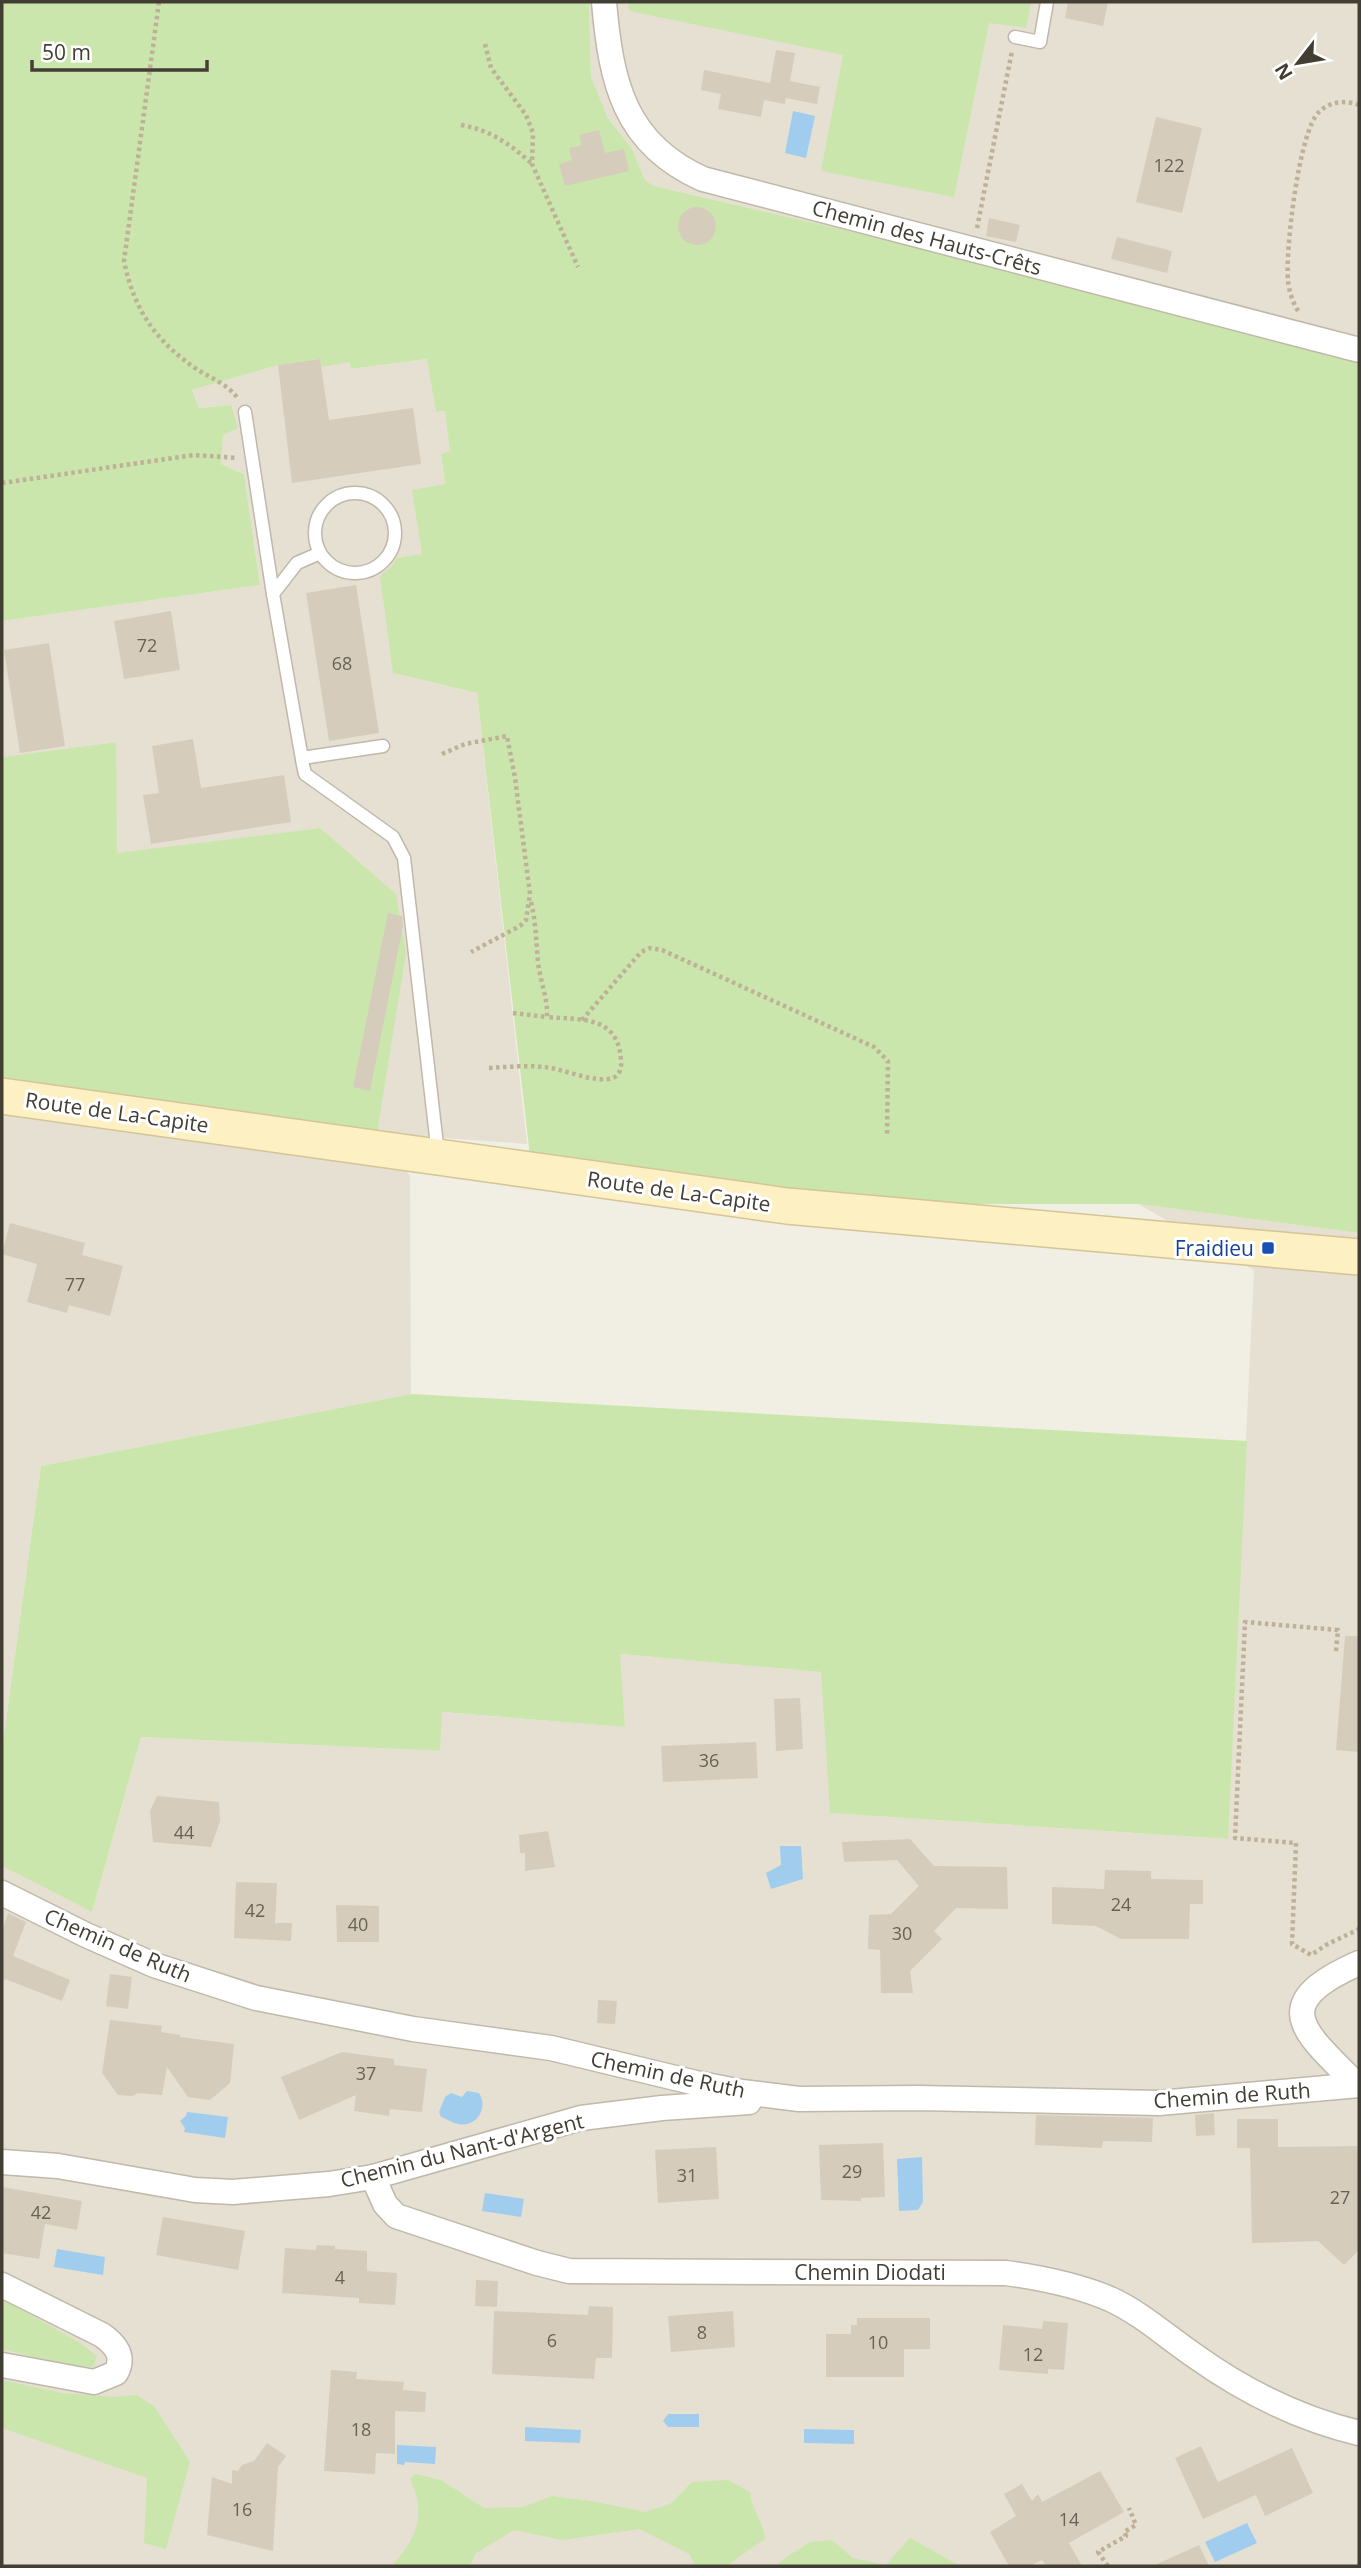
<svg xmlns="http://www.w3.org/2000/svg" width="1361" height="2568" font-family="'Open Sans',sans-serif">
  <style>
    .residential { fill: #e5e0d2 }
    .green { fill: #cbe6ac }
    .water { fill: #a0cdee }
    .building { fill: #d6ccbc }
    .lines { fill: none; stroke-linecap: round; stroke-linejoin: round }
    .lane-casing { stroke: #c0b8a9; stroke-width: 15 }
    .street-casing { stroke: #c0b8a9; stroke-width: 27 }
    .secondary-casing { stroke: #d4c496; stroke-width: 38 }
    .path { stroke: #beb198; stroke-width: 4.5; stroke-dasharray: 3.5 3.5; stroke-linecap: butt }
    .lane { stroke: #fff; stroke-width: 12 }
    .street { stroke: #fff; stroke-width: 24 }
    .secondary { stroke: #fdf0c2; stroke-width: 35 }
    .transit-dot { fill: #1a4fb4; stroke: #fff; stroke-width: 2.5 }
    .labels { text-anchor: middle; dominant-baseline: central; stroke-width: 6; stroke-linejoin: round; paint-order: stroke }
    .number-label { font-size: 18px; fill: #686256 }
    .street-label { font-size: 21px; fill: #433e34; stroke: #fff }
    .transit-label { font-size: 21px; fill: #164399; stroke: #fff; text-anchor: end }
  </style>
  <rect width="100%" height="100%" fill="#f1eee4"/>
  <g class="residential">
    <path d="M589,2H1359V363L970,259L654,186L645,180L632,149L608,118L591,77Z"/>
    <path d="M320,359L350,362L352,369L428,359L436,412L445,411L451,452L441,454L445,485L422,555L397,558L391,567L393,673L477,693L527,1144L378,1133L410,1176L411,1394L41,1466L2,1750V1077L377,1133L320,828L116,854V742L2,757V621L260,585L244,474L221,464L223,435L231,405L199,408L192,390L278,365Z"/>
    <path d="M1138,1204L1359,1233V2566H2V1866L92,1912L141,1737L439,1751L441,1712L625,1727L619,1654L822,1672L831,1813L1227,1839L1254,1270Z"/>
  </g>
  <g class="green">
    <path d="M2,2H589L591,77L608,118L632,149L645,180L654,186L970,259L1359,363V1233L1138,1204H941L699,1179L530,1156L477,693L393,673L380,576L391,567L397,558L422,554L412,490L445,484L441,454L450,451L445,411L436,412L427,359L351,369L350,362L321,367L320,359L278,365L192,390L199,408L231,405L238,428L223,435L221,464L244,474L260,585L2,621Z"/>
    <path d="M628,2H1031L1026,28L989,23L954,197L821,171L843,55L629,11Z"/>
    <path d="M116,742L117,853L320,828L396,894L406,953L377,1133L2,1077V757Z"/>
    <path d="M411,1394L1247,1441L1228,1839L830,1813L821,1672L620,1654L625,1727L442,1712L440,1751L141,1737L92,1912L2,1866V1750L41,1466Z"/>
    <path d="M2,2299L79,2342L97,2356L93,2367L65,2365L2,2349Z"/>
    <path d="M2,2380L62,2393L113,2397L136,2395L154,2406L190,2462L166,2549L144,2543L147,2478L2,2428Z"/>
    <path d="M416,2474L441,2480L484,2508L523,2507L552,2496L597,2502L645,2512L670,2504L692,2482L728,2480L750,2492C751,2510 763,2519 765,2539L726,2566H696L689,2554L639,2529L562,2540L514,2530L475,2554L470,2566H392C417,2537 427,2515 410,2479Z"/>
    <path d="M910,2538L960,2566H777L782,2560L810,2542L832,2540L853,2558L886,2565Z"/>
  </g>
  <g class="water">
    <path d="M793,111L815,116L806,158L785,153Z"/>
    <path d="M780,1846H801L803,1879L771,1889L766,1873L781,1865Z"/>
    <path d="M467,2091L479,2093C489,2108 476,2128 458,2124C452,2123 447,2119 441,2117L439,2112L445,2097L451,2093L462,2097Z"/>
    <path d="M187,2112L228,2117L225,2138L184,2132L185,2128L180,2121L186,2116Z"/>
    <path d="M922,2157L923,2202L918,2210L899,2211L897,2159Z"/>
    <path d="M485,2193L524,2199L521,2217L482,2211Z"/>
    <path d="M57,2249L105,2257L103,2275L54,2267Z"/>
    <path d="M668,2414H699V2427H668L663,2421Z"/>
    <path d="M525,2427L581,2430L580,2443L525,2441Z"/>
    <path d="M804,2429L854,2430V2444L804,2443Z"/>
    <path d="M397,2445L436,2447L435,2464L405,2462L404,2465L397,2464Z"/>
    <path d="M1247,2523L1257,2543L1215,2562L1205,2542Z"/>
  </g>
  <g class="building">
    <path d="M1068,2H1108L1103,26L1065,18Z"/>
    <path d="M776,50L795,53L790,81L820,87L817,104L786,98L785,104L764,100L761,117L718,109L721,94L701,90L704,70L770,83Z"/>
    <path d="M1156,117L1202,128L1182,213L1136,202Z"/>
    <path d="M599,130L605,153L624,149L629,171L565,186L559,164L572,160L569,148L582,145L579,135Z"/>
    <circle cx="697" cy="226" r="19"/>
    <path d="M989,218L1020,225L1016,242L986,236Z"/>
    <path d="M1117,237L1172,251L1167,273L1111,259Z"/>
    <path d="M320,359L329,420L413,408L421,464L292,483L278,365Z"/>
    <path d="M356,585L379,733L329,741L306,593Z"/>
    <path d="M171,611L180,670L124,679L114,621Z"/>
    <path d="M49,643L65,746L20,753L4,650Z"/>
    <path d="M193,739L201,788L284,775L291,822L151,844L143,795L159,793L152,746Z"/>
    <path d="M388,913L402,916L403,926L370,1091L353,1087Z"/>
    <path d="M10,1223L85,1243L82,1255L123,1266L110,1316L69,1305L67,1313L27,1302L37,1264L2,1254Z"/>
    <path d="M1345,1636H1359V1752L1336,1750Z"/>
    <path d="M800,1698L803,1749L776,1751L774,1699Z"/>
    <path d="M756,1742L758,1778L663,1782L661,1746Z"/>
    <path d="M157,1796L219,1802L220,1821L211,1847L153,1842L150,1811Z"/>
    <path d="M548,1831L555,1867L525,1871V1853H520L519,1835Z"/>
    <path d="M910,1839L934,1866L1007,1867L1008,1909L956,1908L934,1931L942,1939L910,1971L913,1993H881L880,1950L868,1949L869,1915L891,1914L919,1886L897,1860L844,1862L842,1842Z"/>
    <path d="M1105,1870L1151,1871V1879L1203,1880V1904H1190L1189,1939H1121L1096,1926L1052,1924V1887L1104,1889Z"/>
    <path d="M236,1882L277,1883L275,1923H292L291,1941L234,1938Z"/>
    <path d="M336,1905L379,1906V1942H337Z"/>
    <path d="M8,1913L26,1922L13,1956L70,1980L62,2001L5,1979L2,1981V1931Z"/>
    <path d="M110,1974L132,1977L128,2009L106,2006Z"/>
    <path d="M598,2000L617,2001L615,2024L597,2023Z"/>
    <path d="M110,2020L162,2026L161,2032L180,2035V2037L234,2044L230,2083L210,2100L188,2097L167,2067L162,2095L137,2093L133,2096L118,2095L102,2073Z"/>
    <path d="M342,2052L394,2059V2065L427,2069L422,2112L390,2109L389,2116L354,2111L356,2095L299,2120L281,2077Z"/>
    <path d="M1214,2113L1215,2135L1196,2136L1195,2115Z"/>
    <path d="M1036,2115L1153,2118L1152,2142L1103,2141L1102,2148L1035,2145Z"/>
    <path d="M1237,2119H1278V2147L1359,2146V2250L1344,2265L1318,2241L1252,2243L1250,2148H1237Z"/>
    <path d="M883,2143L885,2197L861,2198V2201L821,2200L819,2145Z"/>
    <path d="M716,2147L719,2199L658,2203L655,2150Z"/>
    <path d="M2,2187L82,2201L77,2230L45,2224L39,2259L2,2253Z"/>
    <path d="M163,2217L245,2231L238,2270L156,2255Z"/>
    <path d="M317,2245L335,2246V2249L367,2251V2271L397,2273L395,2305L359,2303V2298L282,2293L285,2248L316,2250Z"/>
    <path d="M476,2280L498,2281L497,2307L475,2306Z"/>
    <path d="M589,2306L613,2307L612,2358H596L594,2379L492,2374L494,2311L588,2315Z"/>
    <path d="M733,2311L735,2347L671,2352L668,2316Z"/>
    <path d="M857,2318H930V2349H904V2377H826V2334H851V2325H857Z"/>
    <path d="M1043,2321L1068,2323L1064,2370L1048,2369V2374L999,2370L1003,2325L1042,2329Z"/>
    <path d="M331,2370L357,2372L356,2379L404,2382L403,2390L426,2392L425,2412L395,2411V2454L376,2453L375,2474L324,2471Z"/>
    <path d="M267,2443L286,2456L278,2467L273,2551L207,2535L212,2477L232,2484V2470L238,2471L242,2465L254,2461Z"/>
    <path d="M1201,2446L1218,2482L1292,2448L1313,2493L1265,2516L1256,2495L1203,2519L1175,2458Z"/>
    <path d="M1100,2471L1124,2512L1069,2543L1082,2566H1046L1042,2560L1030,2566H1009L990,2532L1016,2516L1004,2494L1022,2484L1032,2501L1038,2494L1042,2502Z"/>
    <path d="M1199,2545L1209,2566H1153Z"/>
  </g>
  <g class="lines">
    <g class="lane-casing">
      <g id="lane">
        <path d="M1015,37L1040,42L1047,2"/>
        <path d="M245,412L273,594"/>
        <circle cx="355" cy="533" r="40"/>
        <path d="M320,553L297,563L273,594L303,765L305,774L393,837L404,858L438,1154"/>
        <path d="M302,758L383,746"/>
      </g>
    </g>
    <g class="street-casing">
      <g id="street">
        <path d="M604,2C611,82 624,144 703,179L1359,350"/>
        <path d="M2,1893L86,1935L154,1965L256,1998L413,2029L551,2048L696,2083L742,2092L799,2099L918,2098L1159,2103L1359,2085"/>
        <path d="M1357,2085C1303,2031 1266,2004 1359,1963"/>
        <path d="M2,2162L58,2166L195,2190L233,2192L329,2184L373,2177L581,2118L662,2108L749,2102"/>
        <path d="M373,2177L385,2204L396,2216L537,2263L569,2271L1006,2273C1042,2278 1077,2285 1110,2299C1141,2313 1167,2337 1195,2356C1244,2391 1300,2419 1359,2433"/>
        <path d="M2,2285L102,2335C116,2345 125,2356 116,2373L94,2382L2,2365"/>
      </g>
    </g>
    <g class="secondary-casing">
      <path id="secondary" d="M2,1096L787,1206L1359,1257"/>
    </g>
    <g class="path">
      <path d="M159,2L124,261C134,310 156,342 198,370C211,378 229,385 238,399"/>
      <path d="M485,44L491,68L526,115L533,133L532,164L578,267"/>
      <path d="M461,125C490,130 510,144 531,163"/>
      <path d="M977,228L1012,51"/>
      <path d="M1298,311C1293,303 1289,291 1288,281C1285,252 1299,130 1319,112C1330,101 1346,100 1359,105"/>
      <path d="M2,483L194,455L237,458"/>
      <path d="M442,754L465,744L507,736L515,778L530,894L526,920L520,926L471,952"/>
      <path d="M513,1013L547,1017C548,998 540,981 538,962C536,941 536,922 531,902"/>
      <path d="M582,1020L641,952L650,948L662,950L874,1047L888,1061L887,1136"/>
      <path d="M489,1068C507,1067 525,1065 543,1067C562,1068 595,1084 613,1078C620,1075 622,1067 621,1060C618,1015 581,1020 547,1017"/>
      <path d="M1336,1651L1338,1630L1245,1622L1235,1838L1296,1843L1292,1944L1311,1955L1326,1945L1359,1929"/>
      <path d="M1108,2566L1098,2552L1126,2536L1124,2532L1136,2525L1129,2508"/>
    </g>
    <use href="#lane" class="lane"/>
    <use href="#street" class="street"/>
    <use href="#secondary" class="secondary"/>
  </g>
  <rect class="transit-dot" x="1261" y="1241" width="14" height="14" rx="3.5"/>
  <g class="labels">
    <g class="number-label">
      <text x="1169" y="165">122</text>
      <text x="147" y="645">72</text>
      <text x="342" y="663">68</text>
      <text x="75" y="1284">77</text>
      <text x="709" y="1760">36</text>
      <text x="184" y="1832">44</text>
      <text x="1121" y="1904">24</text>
      <text x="255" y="1910">42</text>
      <text x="358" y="1924">40</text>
      <text x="902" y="1933">30</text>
      <text x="366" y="2073">37</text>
      <text x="852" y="2171">29</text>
      <text x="687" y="2175">31</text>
      <text x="1340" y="2197">27</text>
      <text x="41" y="2212">42</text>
      <text x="340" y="2277">4</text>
      <text x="702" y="2332">8</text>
      <text x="552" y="2340">6</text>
      <text x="878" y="2342">10</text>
      <text x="1033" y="2354">12</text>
      <text x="361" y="2429">18</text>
      <text x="242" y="2509">16</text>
      <text x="1069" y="2519">14</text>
    </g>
    <g class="street-label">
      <text transform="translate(927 237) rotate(15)">Chemin des Hauts-Crêts</text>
      <text transform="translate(117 1112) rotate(8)">Route de La-Capite</text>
      <text transform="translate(679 1191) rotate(8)">Route de La-Capite</text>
      <text transform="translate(118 1945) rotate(23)">Chemin de Ruth</text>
      <text transform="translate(668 2074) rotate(12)">Chemin de Ruth</text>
      <text transform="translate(1232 2095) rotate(-4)">Chemin de Ruth</text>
      <text transform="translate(462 2150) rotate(-14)">Chemin du Nant-d'Argent</text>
      <text x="870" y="2272">Chemin Diodati</text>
    </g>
    <g class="transit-label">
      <text x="1254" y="1248">Fraidieu</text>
    </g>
  </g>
  <rect width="1361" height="2568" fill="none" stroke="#433e34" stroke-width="7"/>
  <g transform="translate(1298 63) rotate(239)" stroke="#ffffff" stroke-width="5" paint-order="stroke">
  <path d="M0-5L12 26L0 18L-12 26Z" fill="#433e34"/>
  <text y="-10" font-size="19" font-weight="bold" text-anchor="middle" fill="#433e34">N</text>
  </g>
  <path d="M32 60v10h175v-10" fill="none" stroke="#433e34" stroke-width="3.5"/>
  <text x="42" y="60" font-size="21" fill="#433e34" stroke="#ffffff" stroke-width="5" paint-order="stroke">50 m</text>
</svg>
